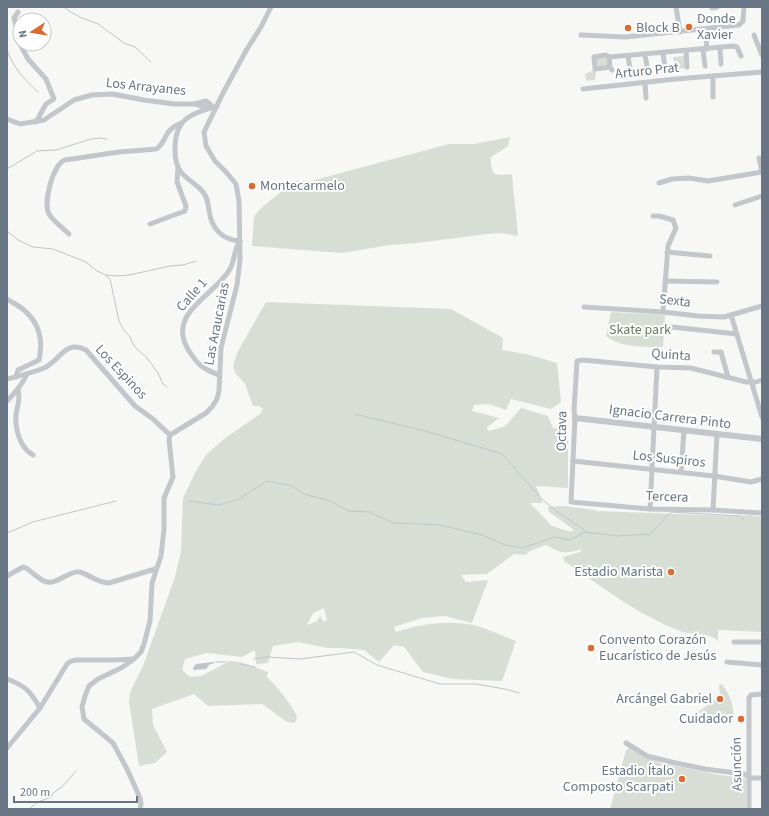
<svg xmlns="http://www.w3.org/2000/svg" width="769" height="816" font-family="'Source Sans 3',sans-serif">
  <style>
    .green { fill: #d8ded6; fill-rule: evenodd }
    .water { fill: #bdc5cb }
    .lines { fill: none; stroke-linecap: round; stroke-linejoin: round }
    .stream { stroke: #bdc5cb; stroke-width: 1 }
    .minor { stroke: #c3c6ca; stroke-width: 5 }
    .tertiary { stroke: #c3c6ca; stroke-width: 6 }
    .poi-dot { fill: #d96b33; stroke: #fff; stroke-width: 1.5 }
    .labels { text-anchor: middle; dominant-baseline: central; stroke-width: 4; stroke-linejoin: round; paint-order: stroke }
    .poi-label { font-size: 14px; fill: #687584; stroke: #fff; text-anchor: start }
    .street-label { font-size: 14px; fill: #687584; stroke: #fff }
    .park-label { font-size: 14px; fill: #697b67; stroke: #fff }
  </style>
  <rect width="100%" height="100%" fill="#f7f7f5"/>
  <g class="green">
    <path d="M685,56L686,68L675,69L673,57Z"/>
    <path d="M595,57H607L609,65L596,67Z"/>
    <path d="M594,70L596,71L595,80L586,81L585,74Z"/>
    <path d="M510,137L508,146L491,157V166L494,174L502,175L512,174L518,236L501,233L487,234L417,243L390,245L342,253L252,246L254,216L261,208L294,181H311L449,144H474Z"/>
    <path d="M266,302L451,309L503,338L502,350L526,354L557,363L561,402L551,409L511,399L506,410L489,404L474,405L472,411L499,418L486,428L490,431L505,426L521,408L548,416L553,428L568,429V488L536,486L543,503H530L552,526L571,532L574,530L549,512L548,507L563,506L596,510L597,512L598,511L732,516L751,515L762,517V632L718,630V641C709,632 692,635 680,631C638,615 601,586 564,561L563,557L580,552L582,549C564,554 563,554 546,545L530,551L525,555L514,554L487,574L461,575L466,582L488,580L472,623L445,616L422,618L394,627L396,632C421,624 446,620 473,625C486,628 503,636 516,641L502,681L452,679L423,672L404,647L394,645L379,662L364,650L341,648H327L298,642L273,646L268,663L256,664L255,650L242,657L207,653L185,659L182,670L190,677L201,676L230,661L241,662L268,672L267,677C279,689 289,701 297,716L295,723L287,722L262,704L208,706L194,694L152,709L153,725L167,752L155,763L139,766L129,702L130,692L143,666L175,577L181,551L183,498L196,471L206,455L224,439L260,414L263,409L259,406H253L245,384L236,374L233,367L237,353ZM324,608L327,620L324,622L320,616L317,621L307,625L313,613Z"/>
    <path d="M611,312L665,315L663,347C644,347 621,348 606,336Z"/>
    <path d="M722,684C731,697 733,703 734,719L723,715L717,720L698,712L720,696L719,685Z"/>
    <path d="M629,748L644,757L661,763L720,775L744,778L746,780V809H610L626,750Z"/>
  </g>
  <path class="water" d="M213,662H216L209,665L206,669L193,670V668L196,664Z"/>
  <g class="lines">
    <g class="stream">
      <path d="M64,7L69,11L82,18L98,24L124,43L135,47L151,62"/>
      <path d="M7,50C13,67 24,80 38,92"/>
      <path d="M7,169L37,151L56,150L91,139L100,138L107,139"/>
      <path d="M7,231L18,240L33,247L53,249L86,262L97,271L106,275L117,276L129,275L170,266L183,265L196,261"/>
      <path d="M106,276L110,279L119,321L123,329L130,337L134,346L147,358L158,373L163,384L167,387"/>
      <path d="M355,414L429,432L502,454L542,499L556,511L583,529L585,532"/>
      <path d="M189,501L219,505L239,499L267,481L292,486L304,494L330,501L349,511L369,512L393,523L440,525L482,535L505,545L523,548L554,537L570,540L585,532L618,536L650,534L671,512L740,516L744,520"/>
      <path d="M7,533L33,522L116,501"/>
      <path d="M254,659L267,657L300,659L354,652L377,665L440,684H476L505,689L519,693"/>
      <path d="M216,662H226"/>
      <path d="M240,664L255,667"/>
      <path d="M29,809L38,802L51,797L53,793L62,787L76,771"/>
    </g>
    <g class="minor">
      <path d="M676,7L680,32"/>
      <path d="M712,8L717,7"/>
      <path d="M18,12L14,18L20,42"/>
      <path d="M581,35L625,37L739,25L743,21L744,7"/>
      <path d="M754,35L762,55"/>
      <path d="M20,44L28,59L46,79L54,99L46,104L36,122"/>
      <path d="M720,48L721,64"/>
      <path d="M707,49L706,38L713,28"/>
      <path d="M703,50L705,66"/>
      <path d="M686,51L687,67"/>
      <path d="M663,53L665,68"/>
      <path d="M645,55L647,66"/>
      <path d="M628,56L630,69"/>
      <path d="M609,57L733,46L737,47L741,56"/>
      <path d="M610,67L595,69L594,57L606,55L609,57L610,67L612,70"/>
      <path d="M645,83L646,98"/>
      <path d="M583,89L676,79L762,72"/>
      <path d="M713,97V76"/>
      <path d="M195,104L206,101L211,105"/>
      <path d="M217,106C191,114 175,118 175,149C175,157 176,166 181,172C188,181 200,186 205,195C208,200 208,205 209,210C211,228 222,240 240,241C234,249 235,260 230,269C214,297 165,313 189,351C198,365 203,369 219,375"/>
      <path d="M7,119L20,124L44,120L74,100L92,95L112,94L144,100L174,104H195L205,107L209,106"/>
      <path d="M759,158L762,172"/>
      <path d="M659,183L672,179L689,178L708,181L762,172"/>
      <path d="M735,205L762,196"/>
      <path d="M653,216H659L673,220L676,228L668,246L663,312"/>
      <path d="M150,224L185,211L186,206L177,182L178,168"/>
      <path d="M69,234C63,228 53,221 49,214C43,202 53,164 65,160L119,152L156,149C162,146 163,141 166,136C169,129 174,126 181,123"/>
      <path d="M667,252L710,256"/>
      <path d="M665,281L717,282"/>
      <path d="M7,299C13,303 20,306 25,311C40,324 43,342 39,360L18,370L16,377"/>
      <path d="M584,307L663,312L698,316L724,317L762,306"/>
      <path d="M731,315L762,417"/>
      <path d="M672,327L737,334"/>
      <path d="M714,352H721L728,377"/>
      <path d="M7,379C19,376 32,373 44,368C60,361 65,339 86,350L135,406L153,419L170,435"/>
      <path d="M762,380L756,382H746L691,368L657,367L583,360L577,361L574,410L575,418L571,502L650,509L713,510L762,513"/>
      <path d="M18,390C21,399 17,406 16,415C15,429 20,448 33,455"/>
      <path d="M7,401C16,392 22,385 27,374"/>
      <path d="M573,461L714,476L751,482L762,479"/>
      <path d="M681,472L684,430"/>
      <path d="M650,509L657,367"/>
      <path d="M713,510L717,434"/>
      <path d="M7,576L23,567L26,568C32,572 38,578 44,581C56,587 68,570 80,572C90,575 98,583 109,583L155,569"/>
      <path d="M734,642H762"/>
      <path d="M727,662L762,665"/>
      <path d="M7,679C26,686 30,691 40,708"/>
      <path d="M626,743L647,756L671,762L705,769L744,774L750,778H762"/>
      <path d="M7,748L40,708L67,664L71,661L77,660H114L133,659"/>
      <path d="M140,809L141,804L140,798L127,769L113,743L84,719L82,707L85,696L89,686L98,679L121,668L134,659L141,652L144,644L150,621L152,583L161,556L164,529V498L173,477L169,440L170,435L206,413L212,407L217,399L219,391L221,348L237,285L240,260L239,201L236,184L226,172L215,161L206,146L204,132L223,93L247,49L261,27L271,7"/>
      <path d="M749,809V698L751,695L762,694"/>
    </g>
    <path class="tertiary" d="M575,418L762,439"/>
  </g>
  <g class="poi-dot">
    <circle cx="689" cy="27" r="4"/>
    <circle cx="628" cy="28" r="4"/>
    <circle cx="252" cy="186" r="4"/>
    <circle cx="671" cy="572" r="4"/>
    <circle cx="591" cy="648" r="4"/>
    <circle cx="720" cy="699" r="4"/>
    <circle cx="741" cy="719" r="4"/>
    <circle cx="682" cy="779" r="4"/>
  </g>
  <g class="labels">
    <g class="poi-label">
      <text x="697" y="19">Donde<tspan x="697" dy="16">Xavier</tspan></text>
      <text x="636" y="28">Block B</text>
      <text x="260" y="186">Montecarmelo</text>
      <text x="663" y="572" text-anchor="end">Estadio Marista</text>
      <text x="599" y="640">Convento Corazón<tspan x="599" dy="16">Eucarístico de Jesús</tspan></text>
      <text x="712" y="699" text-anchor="end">Arcángel Gabriel</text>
      <text x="733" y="719" text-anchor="end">Cuidador</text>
      <text x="674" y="771" text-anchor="end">Estadio Ítalo<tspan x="674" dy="16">Composto Scarpati</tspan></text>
    </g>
    <g class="street-label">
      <text transform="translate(647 71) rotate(-6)">Arturo Prat</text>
      <text transform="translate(146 87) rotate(6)">Los Arrayanes</text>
      <text transform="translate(192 295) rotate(-49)">Calle 1</text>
      <text transform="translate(675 301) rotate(6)">Sexta</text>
      <text transform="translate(217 324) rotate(-79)">Las Araucarias</text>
      <text transform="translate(671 355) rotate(4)">Quinta</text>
      <text transform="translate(121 372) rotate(47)">Los Espinos</text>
      <text transform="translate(670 417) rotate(7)">Ignacio Carrera Pinto</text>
      <text transform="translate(562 431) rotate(-89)">Octava</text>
      <text transform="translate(669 459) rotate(6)">Los Suspiros</text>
      <text transform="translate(667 497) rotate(2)">Tercera</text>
      <text transform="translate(737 764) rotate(-91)">Asunción</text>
    </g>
    <g class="park-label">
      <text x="640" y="330">Skate park</text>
    </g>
  </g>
  <rect width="769" height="816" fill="none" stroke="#687584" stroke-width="16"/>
  <g transform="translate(32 32) rotate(258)"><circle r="19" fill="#ffffff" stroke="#c3c8ce"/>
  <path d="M0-3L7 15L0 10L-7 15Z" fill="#d96b33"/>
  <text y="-6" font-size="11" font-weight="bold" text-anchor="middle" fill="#687584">N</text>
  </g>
  <path d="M14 796v6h123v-6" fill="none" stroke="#687584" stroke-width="2"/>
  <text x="20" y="796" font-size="12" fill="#687584" stroke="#ffffff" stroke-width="3" paint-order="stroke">200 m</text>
</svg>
